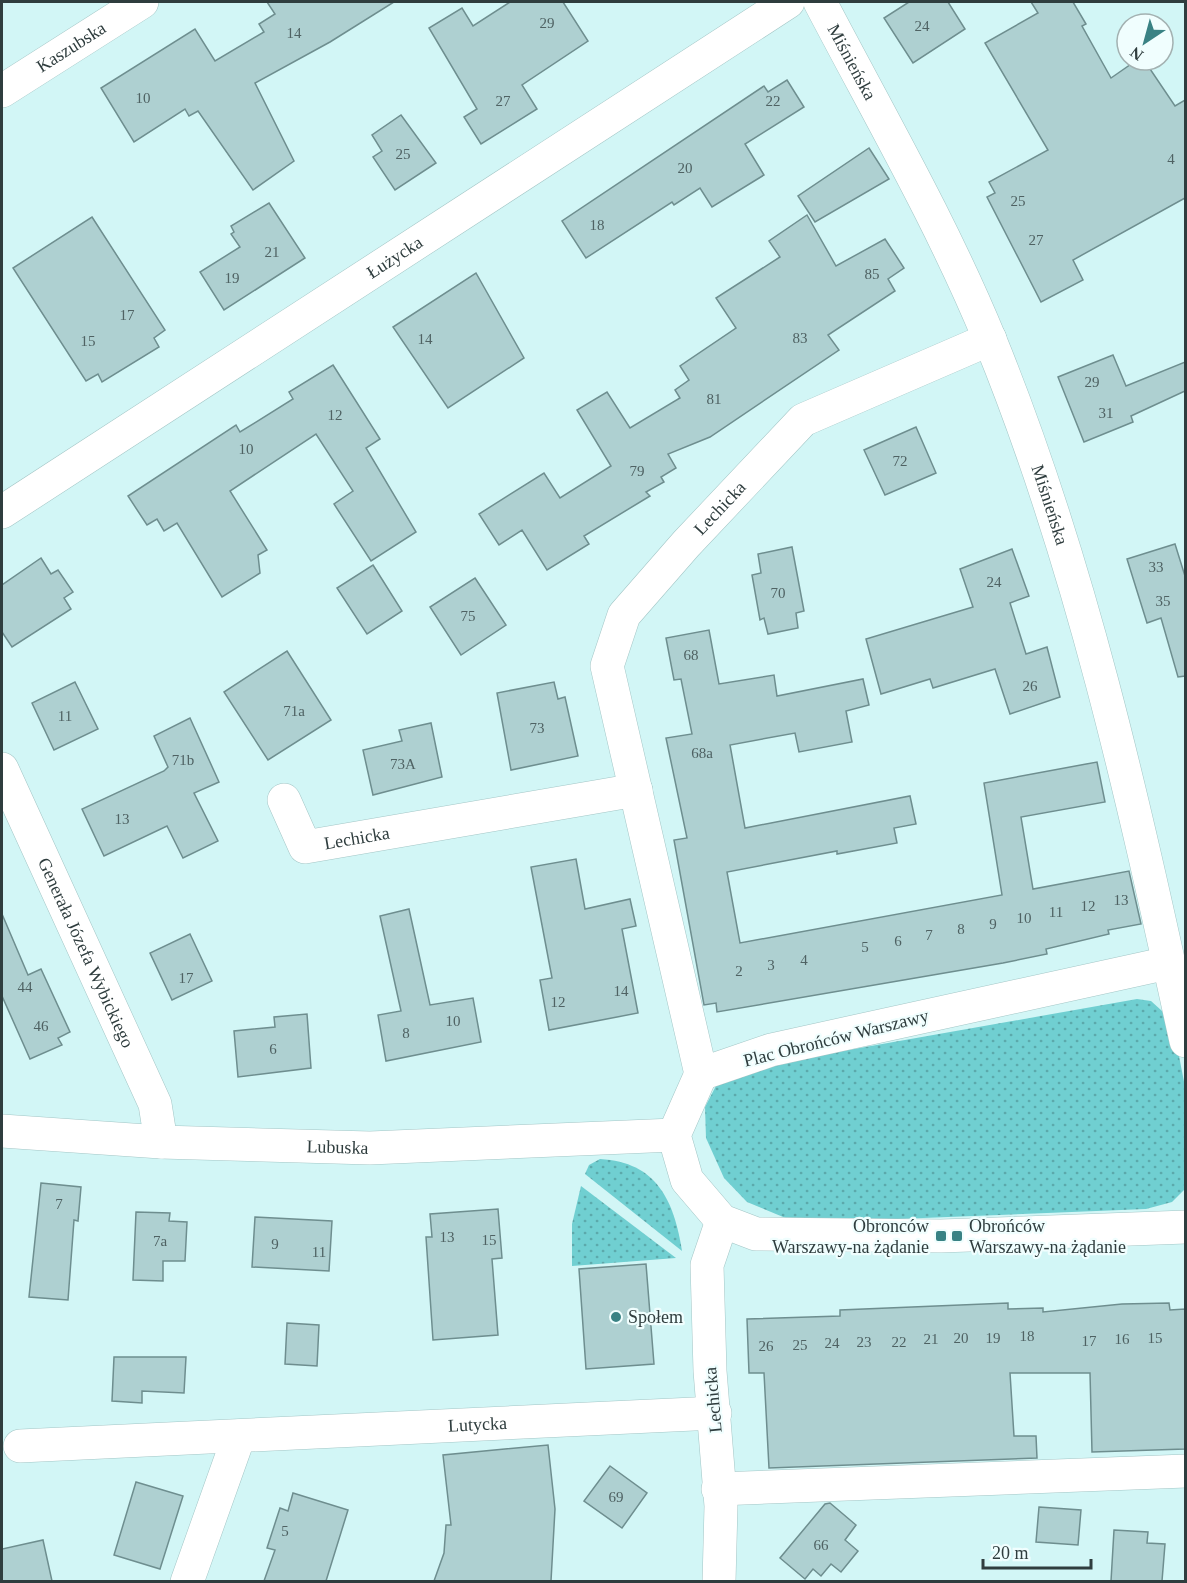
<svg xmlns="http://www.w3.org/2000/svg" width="1187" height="1583" font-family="Georgia,serif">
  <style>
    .grass { fill: url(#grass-dots) }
    .building { fill: #aed0d1; stroke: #6e8e8f; stroke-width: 1.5 }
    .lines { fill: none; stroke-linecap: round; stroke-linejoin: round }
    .street-casing { stroke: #a3c6c6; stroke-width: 34 }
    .street { stroke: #fff; stroke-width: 33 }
    .poi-dot { fill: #398284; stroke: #f0fefe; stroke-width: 2 }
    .labels { text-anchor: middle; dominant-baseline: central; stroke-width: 4.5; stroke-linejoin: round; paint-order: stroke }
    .number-label { font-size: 15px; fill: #4f6263 }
    .street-label { font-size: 18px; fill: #2f3d3e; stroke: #f0fefe }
    .poi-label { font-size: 18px; fill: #2f3d3e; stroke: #f0fefe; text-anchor: start }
  </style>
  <defs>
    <pattern id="grass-dots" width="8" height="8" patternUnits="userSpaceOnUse" patternTransform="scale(1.5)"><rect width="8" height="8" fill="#70cfd1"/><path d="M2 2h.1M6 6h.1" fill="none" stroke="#5ca9ab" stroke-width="1.8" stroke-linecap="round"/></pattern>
  </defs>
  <rect width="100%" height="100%" fill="#d2f6f6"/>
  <g class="grass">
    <path d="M1137,999L1151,1001L1172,1020L1186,1092L1185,1189L1172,1202L1146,1209L847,1221L788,1219L747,1202L724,1178L706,1138L705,1107L718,1082L741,1069Z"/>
    <path d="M600,1159C657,1162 674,1201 682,1251L585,1174L589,1165Z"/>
    <path d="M581,1186L676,1258L572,1266V1224Z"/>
  </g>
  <g class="building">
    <path d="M267,2H394L330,42L255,83L294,161L253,190L198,111L189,116L185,109L134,142L101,88L195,29L215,61L264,32L259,24L275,14Z"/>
    <path d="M510,2H563L588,41L522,85L537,109L481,144L464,117L477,109L429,28L462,8L473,26Z"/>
    <path d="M909,2H948L965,29L913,63L884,18Z"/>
    <path d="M1031,2H1073L1086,24L1082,26L1111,78L1137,60H1144L1175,106L1185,100V198L1073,260L1083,280L1041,302L987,197L995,193L989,182L1048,150L985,43L1038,13Z"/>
    <path d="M787,80L804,107L745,144L764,175L712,207L700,188L674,205L672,202L586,258L562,221L764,86L768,92Z"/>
    <path d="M401,115L436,163L395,190L373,157L382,151L372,135Z"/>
    <path d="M869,148L889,179L815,222L798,196Z"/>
    <path d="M269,203L305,258L224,310L200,272L240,247L231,234L234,232L231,226Z"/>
    <path d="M807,215L836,266L885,239L904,268L888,279L895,291L828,335L839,350L710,437L668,454L676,468L661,477L664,482L646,492L650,496L584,536L589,544L547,570L522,530L499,545L479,514L544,473L560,498L611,466L577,410L607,392L630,428L680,398L675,390L689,380L680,366L736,328L716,298L780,257L769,241Z"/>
    <path d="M92,217L165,330L154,338L159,347L102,382L98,374L86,381L13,268Z"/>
    <path d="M476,273L524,358L448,408L393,327Z"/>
    <path d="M1113,355L1126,386L1185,362V391L1131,416L1133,422L1084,442L1058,377Z"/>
    <path d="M333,365L380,439L366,448L416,532L371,561L334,504L353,491L316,434L230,491L267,550L258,555L260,573L222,597L177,523L164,531L157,519L147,525L128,496L236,425L240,432L293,399L289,392Z"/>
    <path d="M916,427L936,473L885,495L864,450Z"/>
    <path d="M1175,544L1185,576V676L1178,677L1161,618L1147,623L1127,559Z"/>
    <path d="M792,547L804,611L796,613L798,628L768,634L764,618L760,620L752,575L761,573L758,554Z"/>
    <path d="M1012,549L1029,596L1010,603L1026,654L1047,647L1060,697L1010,714L995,669L933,688L930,679L881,694L866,639L973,607L960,569Z"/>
    <path d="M41,558L51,574L58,570L73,592L64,598L71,609L12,647L2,632V585Z"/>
    <path d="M373,565L402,611L367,634L337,588Z"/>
    <path d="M475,578L506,625L461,655L430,607Z"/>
    <path d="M709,630L719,684L774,675L777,696L863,679L869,705L846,711L852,742L799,752L795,733L730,745L745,828L910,796L916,824L894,828L897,843L837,854V851L727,872L740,943L1002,895L984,783L1097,762L1105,802L1021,817L1033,889L1129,871L1141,924L1108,930L1109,934L1046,949L1047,954L1003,963L717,1012L716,1003L704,1005L674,840L687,838L666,738L692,734L681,679L674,680L666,638Z"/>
    <path d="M287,651L331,720L268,760L224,692Z"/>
    <path d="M75,682L98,729L54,750L32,703Z"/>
    <path d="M554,682L558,699L565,697L578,756L511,770L497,693Z"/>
    <path d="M190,718L219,782L194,793L218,841L183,858L167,826L104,856L82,809L164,771L168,767L154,736Z"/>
    <path d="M431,723L442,777L373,795L363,750L402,741L399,730Z"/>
    <path d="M576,859L585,909L630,899L636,926L622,929L638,1013L549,1030L540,980L552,978L531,867Z"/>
    <path d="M409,909L430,1005L473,998L481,1042L386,1061L378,1015L401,1011L380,916Z"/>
    <path d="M2,914L28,975L41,969L70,1032L58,1038L62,1045L30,1059L2,996Z"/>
    <path d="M190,934L212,981L172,1000L150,953Z"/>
    <path d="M307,1014L311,1068L238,1077L234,1031L275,1027L274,1017Z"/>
    <path d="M41,1183L81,1187L78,1221L74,1220L68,1300L29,1297Z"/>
    <path d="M498,1209L502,1258L492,1259L498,1335L433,1340L426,1237H432L430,1214Z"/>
    <path d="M136,1212L170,1213L169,1221L187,1222L185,1261H163V1281L133,1280Z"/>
    <path d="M255,1217L332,1221L329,1271L252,1267Z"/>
    <path d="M646,1264L654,1364L586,1369L579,1269Z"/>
    <path d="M1008,1303V1309L1043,1308V1312L1122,1304L1169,1303L1170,1310L1185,1309V1449L1092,1452L1090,1373H1010L1014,1436H1036L1037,1458L769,1468L764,1373H749L747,1319L840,1316V1310Z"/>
    <path d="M287,1323L319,1325L317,1366L285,1364Z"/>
    <path d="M114,1357H186L184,1393L142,1391V1403L112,1401Z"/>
    <path d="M548,1445L555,1509L551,1581H434L444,1553L446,1525H451L443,1455Z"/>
    <path d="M610,1466L647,1493L622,1528L584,1501Z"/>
    <path d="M136,1482L183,1496L160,1569L114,1555Z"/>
    <path d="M293,1493L348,1510L326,1581H264L275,1550L267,1548L280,1508L288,1511Z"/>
    <path d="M830,1503L856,1525L845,1540L858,1551L841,1572L831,1564L821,1576L813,1569L805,1579L780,1558L825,1504Z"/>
    <path d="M1039,1507L1081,1510L1078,1545L1036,1542Z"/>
    <path d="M1114,1530L1148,1532L1147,1543L1165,1544L1162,1581H1111Z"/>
    <path d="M43,1540L52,1581H2V1549Z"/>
  </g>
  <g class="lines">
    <g class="street-casing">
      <g id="street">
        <path id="s1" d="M820,2C878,113 942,223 990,340C1082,565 1134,804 1186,1041"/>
        <path id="s2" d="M2,91L142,2"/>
        <path id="s3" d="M2,512L788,2"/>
        <path id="s4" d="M2,769L155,1104L161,1142"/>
        <path id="s5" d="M284,800L305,847L636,790"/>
        <path d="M1168,963L771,1050L701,1074L674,1135L687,1180L722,1221L756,1234L941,1236L1186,1227"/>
        <path id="s6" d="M701,1074L607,666L624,615L686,544L803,420L990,339"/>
        <path id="s7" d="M2,1131L161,1142L370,1148L674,1135"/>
        <path id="s8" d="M20,1446L715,1413"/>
        <path d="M718,1489L1186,1471"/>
        <path d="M187,1582L239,1436"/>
        <path d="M719,1582L721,1506L710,1371L707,1265L722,1221"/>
      </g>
    </g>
    <use href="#street" class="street"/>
  </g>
  <g class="poi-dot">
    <rect x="935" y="1230" width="12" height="12" rx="3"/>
    <rect x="951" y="1230" width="12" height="12" rx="3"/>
    <circle cx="616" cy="1317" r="6"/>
  </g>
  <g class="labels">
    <g class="number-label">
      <text x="547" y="23">29</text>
      <text x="922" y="26">24</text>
      <text x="294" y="33">14</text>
      <text x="143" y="98">10</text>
      <text x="503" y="101">27</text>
      <text x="773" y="101">22</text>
      <text x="403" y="154">25</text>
      <text x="1171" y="159">4</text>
      <text x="685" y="168">20</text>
      <text x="1018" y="201">25</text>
      <text x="597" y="225">18</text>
      <text x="1036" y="240">27</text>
      <text x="272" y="252">21</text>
      <text x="872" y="274">85</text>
      <text x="232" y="278">19</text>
      <text x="127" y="315">17</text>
      <text x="800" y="338">83</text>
      <text x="425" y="339">14</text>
      <text x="88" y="341">15</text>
      <text x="1092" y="382">29</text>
      <text x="714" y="399">81</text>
      <text x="1106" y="413">31</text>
      <text x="335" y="415">12</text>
      <text x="246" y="449">10</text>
      <text x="900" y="461">72</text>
      <text x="637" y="471">79</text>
      <text x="1156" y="567">33</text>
      <text x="994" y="582">24</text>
      <text x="778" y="593">70</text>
      <text x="1163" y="601">35</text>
      <text x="468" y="616">75</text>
      <text x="691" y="655">68</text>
      <text x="1030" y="686">26</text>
      <text x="294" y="711">71a</text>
      <text x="65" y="716">11</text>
      <text x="537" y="728">73</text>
      <text x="702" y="753">68a</text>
      <text x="183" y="760">71b</text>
      <text x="403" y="764">73A</text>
      <text x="122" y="819">13</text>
      <text x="1121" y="900">13</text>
      <text x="1088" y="906">12</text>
      <text x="1056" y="912">11</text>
      <text x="1024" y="918">10</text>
      <text x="993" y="924">9</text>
      <text x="961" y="929">8</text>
      <text x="929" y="935">7</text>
      <text x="898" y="941">6</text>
      <text x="865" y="947">5</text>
      <text x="804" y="960">4</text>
      <text x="771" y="965">3</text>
      <text x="739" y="971">2</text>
      <text x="186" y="978">17</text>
      <text x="25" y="987">44</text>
      <text x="621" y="991">14</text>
      <text x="558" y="1002">12</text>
      <text x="453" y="1021">10</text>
      <text x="41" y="1026">46</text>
      <text x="406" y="1033">8</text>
      <text x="273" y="1049">6</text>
      <text x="59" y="1204">7</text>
      <text x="447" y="1237">13</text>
      <text x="489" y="1240">15</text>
      <text x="160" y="1241">7a</text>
      <text x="275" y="1244">9</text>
      <text x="319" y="1252">11</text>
      <text x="1027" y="1336">18</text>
      <text x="961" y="1338">20</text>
      <text x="993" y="1338">19</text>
      <text x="1155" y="1338">15</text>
      <text x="931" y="1339">21</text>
      <text x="1122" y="1339">16</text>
      <text x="1089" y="1341">17</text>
      <text x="864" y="1342">23</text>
      <text x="899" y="1342">22</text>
      <text x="832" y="1343">24</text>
      <text x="800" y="1345">25</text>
      <text x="766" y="1346">26</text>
      <text x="616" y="1497">69</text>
      <text x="285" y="1531">5</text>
      <text x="821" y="1545">66</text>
    </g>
    <g class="street-label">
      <text stroke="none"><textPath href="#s2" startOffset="82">Kaszubska</textPath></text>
      <text stroke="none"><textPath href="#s1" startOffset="68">Miśnieńska</textPath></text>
      <text stroke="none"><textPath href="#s3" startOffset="468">Łużycka</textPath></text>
      <text stroke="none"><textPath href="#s1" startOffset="554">Miśnieńska</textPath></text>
      <text stroke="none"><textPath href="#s6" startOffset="616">Lechicka</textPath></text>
      <text stroke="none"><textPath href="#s5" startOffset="104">Lechicka</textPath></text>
      <text stroke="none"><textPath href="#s4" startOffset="202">Generała Józefa Wybickiego</textPath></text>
      <text transform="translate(836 1038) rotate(-14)">Plac Obrońców Warszawy</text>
      <text stroke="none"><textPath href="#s7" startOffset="336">Lubuska</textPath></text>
      <text transform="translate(713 1400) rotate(-95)">Lechicka</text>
      <text stroke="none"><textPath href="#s8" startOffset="458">Lutycka</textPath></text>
    </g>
    <g class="poi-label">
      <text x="929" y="1226" text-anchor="end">Obronców<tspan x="929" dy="21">Warszawy-na żądanie</tspan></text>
      <text x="969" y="1226">Obrońców<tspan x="969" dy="21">Warszawy-na żądanie</tspan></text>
      <text x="628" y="1317">Społem</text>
    </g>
  </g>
  <rect width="1187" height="1583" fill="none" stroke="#2f3d3e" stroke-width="6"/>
  <g transform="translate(1145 42) rotate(216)"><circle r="28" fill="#f0fefe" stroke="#a3b1b1" stroke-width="1.5"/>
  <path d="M0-4.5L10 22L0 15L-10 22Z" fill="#398284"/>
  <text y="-9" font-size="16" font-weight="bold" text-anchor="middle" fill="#2f3d3e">N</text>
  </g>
  <path d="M983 1559v9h108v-9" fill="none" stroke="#2f3d3e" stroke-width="3"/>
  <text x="992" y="1559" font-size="18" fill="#2f3d3e" stroke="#f0fefe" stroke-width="4.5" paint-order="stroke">20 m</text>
</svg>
